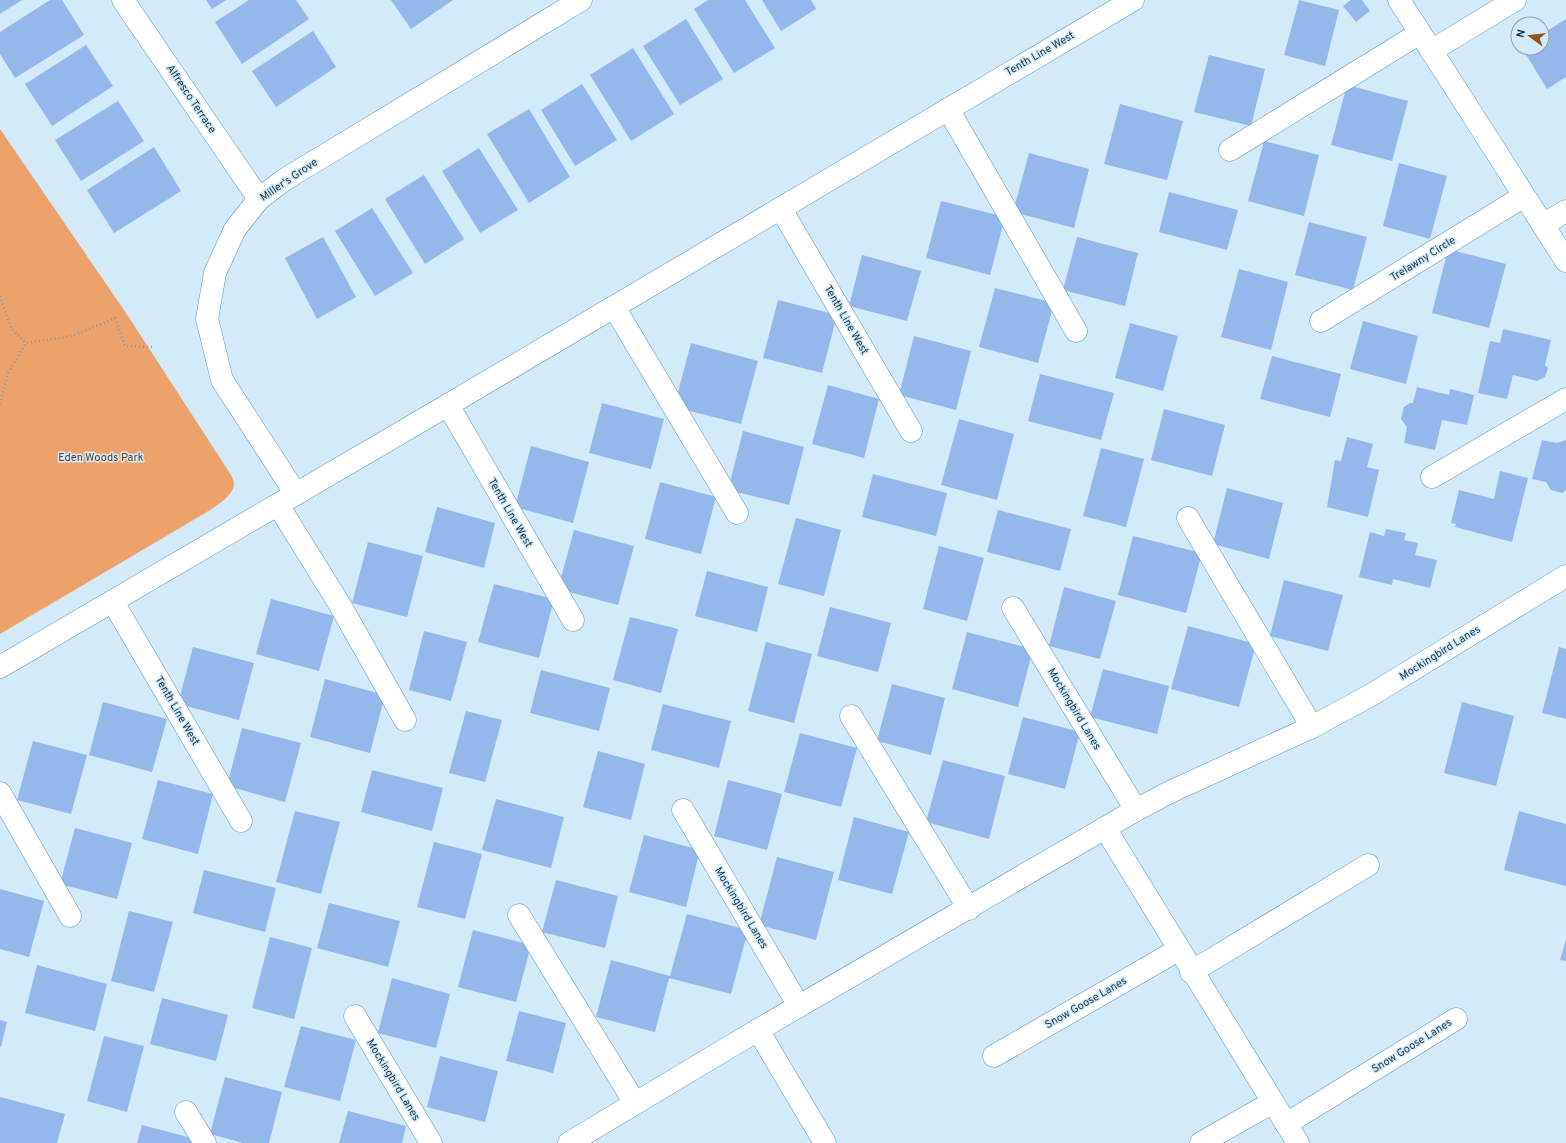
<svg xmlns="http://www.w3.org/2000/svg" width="1566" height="1143" font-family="Overpass,sans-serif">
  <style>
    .green { fill: #eda26b }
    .building { fill: #94b8eb }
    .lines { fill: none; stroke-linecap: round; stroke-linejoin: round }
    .minor-casing { stroke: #5995ba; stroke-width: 23 }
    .path { stroke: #839cac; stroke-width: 2.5; stroke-dasharray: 1 3; stroke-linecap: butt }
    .minor { stroke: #fff; stroke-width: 22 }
    .labels { text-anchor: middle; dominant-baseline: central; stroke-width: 3; stroke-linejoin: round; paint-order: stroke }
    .street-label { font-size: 11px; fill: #1c3645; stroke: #d2eafa }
    .park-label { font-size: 11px; fill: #61391a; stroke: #d2eafa }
  </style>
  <rect width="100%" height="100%" fill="#d2eafa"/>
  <path class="green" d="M0,129L128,316L231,475C232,477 234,481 234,484C234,498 206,512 195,519L0,634Z"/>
  <g class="building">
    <path d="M0,0H22L0,14Z"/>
    <path d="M50,0H62L84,35L15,78L0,54V32Z"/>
    <path d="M206,0H226L212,9Z"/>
    <path d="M249,0H296L309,19L242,64L215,22Z"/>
    <path d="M391,0H453L411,29Z"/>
    <path d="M708,0H745L775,48L734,73L694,9Z"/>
    <path d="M762,0H811L816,9L781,31Z"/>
    <path d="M1299,0L1339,10L1325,66L1284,55Z"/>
    <path d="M1351,0H1362L1370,11L1356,22L1343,6Z"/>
    <path d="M686,19L723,79L680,105L643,46Z"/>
    <path d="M1566,19V77L1547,89L1522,48H1542V34Z"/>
    <path d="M313,31L336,67L276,107L252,71Z"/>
    <path d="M86,45L113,86L52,126L25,84Z"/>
    <path d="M633,48L674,114L631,141L590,75Z"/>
    <path d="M1209,55L1265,69L1251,126L1194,112Z"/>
    <path d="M582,84L617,140L575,166L541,110Z"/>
    <path d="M1347,85L1408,101L1392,161L1331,145Z"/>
    <path d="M118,101L144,141L81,181L55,140Z"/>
    <path d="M1120,104L1183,121L1167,180L1104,164Z"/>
    <path d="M529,109L570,177L529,203L487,134Z"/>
    <path d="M1264,141L1319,155L1304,216L1248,201Z"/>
    <path d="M154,147L181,191L114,233L87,190Z"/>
    <path d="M479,148L518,210L480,233L442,171Z"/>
    <path d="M1029,153L1089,169L1074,228L1013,212Z"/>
    <path d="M1399,163L1447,176L1430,239L1383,226Z"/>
    <path d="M424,175L464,239L425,264L385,199Z"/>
    <path d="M1169,192L1238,210L1227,250L1159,232Z"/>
    <path d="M941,201L1005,217L990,275L926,258Z"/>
    <path d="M372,208L413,273L375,296L335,231Z"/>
    <path d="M1309,222L1367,237L1353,290L1295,275Z"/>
    <path d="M323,237L356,297L317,319L285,258Z"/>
    <path d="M1077,237L1138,253L1125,306L1063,290Z"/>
    <path d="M1448,249L1506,264L1489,328L1432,313Z"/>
    <path d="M862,255L921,271L907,321L849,306Z"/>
    <path d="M1239,269L1288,282L1271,350L1221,337Z"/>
    <path d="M995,288L1054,303L1038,363L979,347Z"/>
    <path d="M778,300L837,315L822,373L763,358Z"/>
    <path d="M1363,321L1418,336L1406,384L1350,369Z"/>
    <path d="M1130,323L1178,336L1163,391L1115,378Z"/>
    <path d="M1503,329L1551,340L1545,365L1548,368L1545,377L1537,381L1513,375L1507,399L1478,393L1490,341L1500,343Z"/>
    <path d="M914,336L971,351L956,410L899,395Z"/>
    <path d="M691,343L758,361L741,424L674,407Z"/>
    <path d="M1272,356L1341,374L1330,417L1260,399Z"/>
    <path d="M1040,374L1114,393L1101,440L1028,421Z"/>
    <path d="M828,385L879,399L864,458L812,444Z"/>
    <path d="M1417,387L1449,395L1450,389L1474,395L1467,425L1442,420L1435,450L1404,443L1407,427L1401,419L1404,407L1410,403H1413Z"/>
    <path d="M602,403L664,419L651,469L589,453Z"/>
    <path d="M1164,409L1225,425L1212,476L1151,460Z"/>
    <path d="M959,419L1014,434L997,500L941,485Z"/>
    <path d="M743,431L804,447L789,505L728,490Z"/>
    <path d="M1347,437L1373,444L1367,467L1379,470L1368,517L1327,507L1335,460L1341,461Z"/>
    <path d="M1542,440L1557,443L1566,440V490L1562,493L1551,490L1546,482L1532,479Z"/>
    <path d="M531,446L589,462L573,523L515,507Z"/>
    <path d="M1101,448L1144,459L1126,527L1083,516Z"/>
    <path d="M1500,471L1528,478L1512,542L1455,527L1456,524L1451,523L1459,490L1494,499Z"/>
    <path d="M873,474L947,493L936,536L862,517Z"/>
    <path d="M660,482L716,497L701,554L645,539Z"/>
    <path d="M1227,488L1283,503L1269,559L1213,544Z"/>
    <path d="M437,507L495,523L484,568L425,552Z"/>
    <path d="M998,510L1071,529L1060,571L987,552Z"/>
    <path d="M796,518L841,530L824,596L778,584Z"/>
    <path d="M1386,529L1406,533L1404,540L1418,543L1415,555L1437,560L1430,588L1393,579L1392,585L1359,577L1370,532L1384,536Z"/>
    <path d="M574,530L634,546L618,605L558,589Z"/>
    <path d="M1133,536L1202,553L1186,613L1118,595Z"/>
    <path d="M368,542L423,556L407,617L352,603Z"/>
    <path d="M939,546L984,558L967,621L923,609Z"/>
    <path d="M707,571L768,587L757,632L695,616Z"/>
    <path d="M1284,580L1343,595L1328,651L1270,636Z"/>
    <path d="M494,584L554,599L539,658L478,642Z"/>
    <path d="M1064,587L1116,601L1100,659L1049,646Z"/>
    <path d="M271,599L334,616L319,671L256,654Z"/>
    <path d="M830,607L891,623L878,672L817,656Z"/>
    <path d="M630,617L678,629L661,693L613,680Z"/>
    <path d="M1188,626L1256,644L1239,707L1171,689Z"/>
    <path d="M424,631L467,642L451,701L409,690Z"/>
    <path d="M967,632L1033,649L1018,707L952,689Z"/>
    <path d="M766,642L812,654L794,723L748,711Z"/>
    <path d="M193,647L254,663L239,720L178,704Z"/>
    <path d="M1559,647L1566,649V719L1542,713Z"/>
    <path d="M1103,669L1169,686L1157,734L1090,717Z"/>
    <path d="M541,670L610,688L599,731L530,713Z"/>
    <path d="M325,679L385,695L370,753L310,737Z"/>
    <path d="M892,684L945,698L931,755L877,741Z"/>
    <path d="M103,702L167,719L152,772L89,755Z"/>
    <path d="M1462,702L1514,716L1496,786L1444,773Z"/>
    <path d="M663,704L731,721L719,768L651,750Z"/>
    <path d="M466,711L502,720L485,782L449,773Z"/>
    <path d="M1023,717L1080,732L1065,789L1008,774Z"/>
    <path d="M242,728L301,743L285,802L227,786Z"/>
    <path d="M800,733L857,748L841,807L784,792Z"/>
    <path d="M33,741L87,755L71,814L17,800Z"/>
    <path d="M598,751L645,764L631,820L583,807Z"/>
    <path d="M943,760L1005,776L989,839L926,822Z"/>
    <path d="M372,770L443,788L432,831L361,812Z"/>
    <path d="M158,780L213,794L198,854L142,839Z"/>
    <path d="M728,780L782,794L767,850L714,836Z"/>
    <path d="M496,799L564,817L551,868L482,850Z"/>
    <path d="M295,811L340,822L321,894L276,882Z"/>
    <path d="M1519,811L1566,824V886L1504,870Z"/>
    <path d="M854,817L909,832L892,894L838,880Z"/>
    <path d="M75,828L132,843L117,899L60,884Z"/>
    <path d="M644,835L700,850L686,907L629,892Z"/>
    <path d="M434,842L482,854L465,919L417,907Z"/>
    <path d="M777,857L834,872L816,940L759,925Z"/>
    <path d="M204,870L276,888L265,932L193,913Z"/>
    <path d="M556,880L618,896L605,948L542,932Z"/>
    <path d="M0,889L44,901L29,957L0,949Z"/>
    <path d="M329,903L400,921L388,967L317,948Z"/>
    <path d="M129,911L173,922L154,992L111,981Z"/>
    <path d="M687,914L748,930L731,994L669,978L655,1032L596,1017L611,960L670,976Z"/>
    <path d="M473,930L531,945L516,1002L458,987Z"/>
    <path d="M270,937L312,948L294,1019L252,1008Z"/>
    <path d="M1566,940V961L1560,960Z"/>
    <path d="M37,965L107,984L95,1031L25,1013Z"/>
    <path d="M392,978L450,994L436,1048L378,1033Z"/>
    <path d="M162,998L228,1015L216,1061L150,1044Z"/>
    <path d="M519,1011L566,1023L553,1073L506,1061Z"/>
    <path d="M0,1020L7,1022L1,1047H0Z"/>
    <path d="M301,1026L356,1040L340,1101L284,1087Z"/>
    <path d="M104,1036L144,1046L127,1112L87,1101Z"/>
    <path d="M440,1056L498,1071L485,1122L427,1107Z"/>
    <path d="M225,1077L282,1092L269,1143H243L210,1134Z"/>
    <path d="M0,1097L65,1114L57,1143H0Z"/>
    <path d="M348,1111L406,1126L402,1143H339Z"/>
    <path d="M142,1125L199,1140L198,1143H137Z"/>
  </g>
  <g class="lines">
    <g class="minor-casing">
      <g id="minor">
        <path d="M123,0L259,199"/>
        <path d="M1399,0L1566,261"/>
        <path d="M1431,51L1515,0"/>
        <path d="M948,109L1076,331"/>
        <path d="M1230,150L1420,33"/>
        <path d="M781,209L911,431"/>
        <path d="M1543,225L1566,211"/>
        <path d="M614,307L737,513"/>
        <path d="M1321,321L1524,196"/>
        <path d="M448,405L573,620"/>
        <path d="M1432,477L1566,399"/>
        <path d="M296,494L222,380L207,319L215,273L235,229L259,199L284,180L581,0"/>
        <path d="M278,505L340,605L405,720"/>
        <path d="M1188,518L1312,727"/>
        <path d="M113,602L241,821"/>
        <path d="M1013,608L1136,810"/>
        <path d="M0,667L448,405L1133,0"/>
        <path d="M851,716L969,909"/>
        <path d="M0,793L70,916"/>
        <path d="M683,810L799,1006"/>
        <path d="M1105,828L1298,1143"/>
        <path d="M519,915L635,1103"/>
        <path d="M1191,972L1368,865"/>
        <path d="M355,1016L431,1143"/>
        <path d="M758,1030L825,1143"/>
        <path d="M994,1056L1178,950"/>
        <path d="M186,1112L205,1143"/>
        <path d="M1286,1124L1456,1019"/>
        <path d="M569,1143L758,1030L1136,810L1170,792L1312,727L1371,695L1566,576"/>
        <path d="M1201,1143L1273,1102"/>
      </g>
    </g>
    <g class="path">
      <path d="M0,296L11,328L26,343"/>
      <path d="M0,404L8,373L26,343L73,336L115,318L125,346L153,347"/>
    </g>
    <use href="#minor" class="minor"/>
  </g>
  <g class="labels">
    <g class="street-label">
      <text transform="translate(1040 54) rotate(-30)">Tenth Line West</text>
      <text transform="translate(191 99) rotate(56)">Alfresco Terrace</text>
      <text transform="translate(289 180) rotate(-34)">Miller's Grove</text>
      <text transform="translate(1423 259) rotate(-32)">Trelawny Circle</text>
      <text transform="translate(846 320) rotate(60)">Tenth Line West</text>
      <text transform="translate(510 513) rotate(60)">Tenth Line West</text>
      <text transform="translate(1440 653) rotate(-32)">Mockingbird Lanes</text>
      <text transform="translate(1074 709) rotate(59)">Mockingbird Lanes</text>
      <text transform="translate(177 711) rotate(60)">Tenth Line West</text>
      <text transform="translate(741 908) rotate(59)">Mockingbird Lanes</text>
      <text transform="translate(1086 1003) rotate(-30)">Snow Goose Lanes</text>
      <text transform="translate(1412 1046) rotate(-32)">Snow Goose Lanes</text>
      <text transform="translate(393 1080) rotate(59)">Mockingbird Lanes</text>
    </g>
    <g class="park-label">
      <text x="101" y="458">Eden Woods Park</text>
    </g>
  </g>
  <g transform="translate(1530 36) rotate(285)"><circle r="19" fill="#d2eafa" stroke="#89a2b2"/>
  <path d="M0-3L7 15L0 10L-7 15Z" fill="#92521b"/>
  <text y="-6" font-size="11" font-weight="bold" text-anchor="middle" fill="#1c3645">N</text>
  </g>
</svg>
